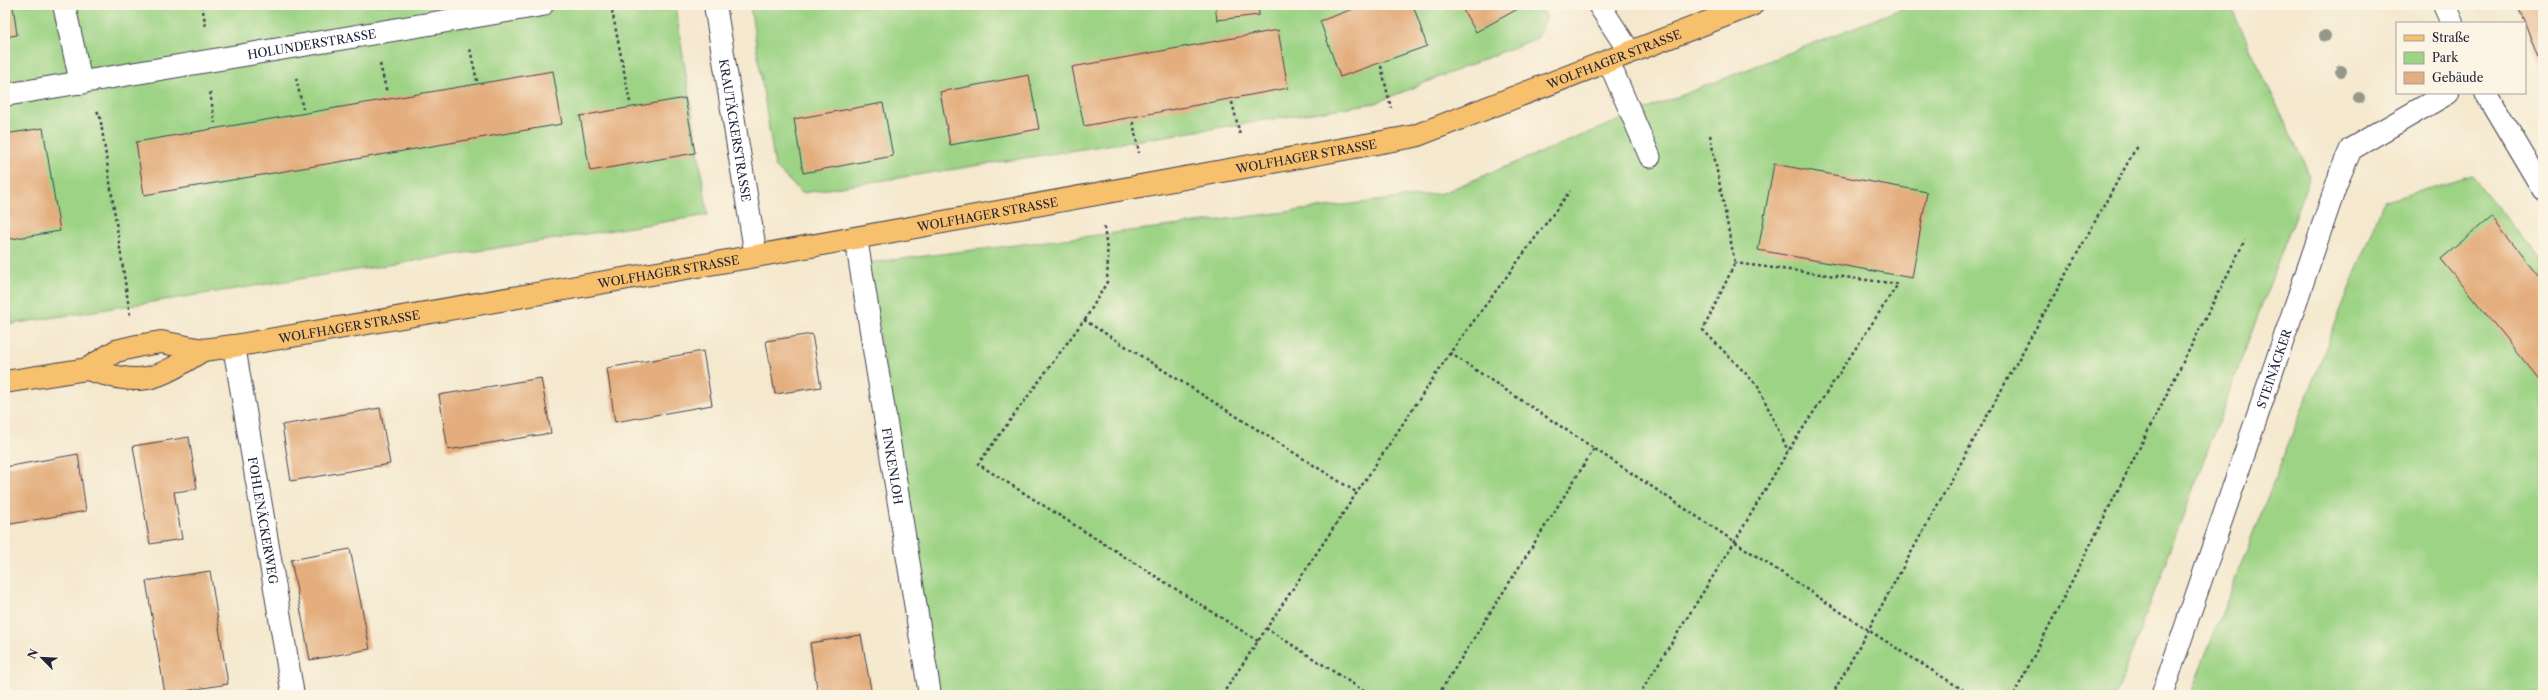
<svg xmlns="http://www.w3.org/2000/svg" width="2548" height="700" font-family="'Libre Caslon Text',serif">
  <style>
    .green { fill: #9dd385; stroke: #607a60 }
    .building { fill: #e3ad7d }
    .lines { fill: none; stroke-linecap: round; stroke-linejoin: round }
    .service-casing { stroke: #424051; stroke-width: 23 }
    .minor-casing { stroke: #424051; stroke-width: 24 }
    .tertiary-casing { stroke: #424051; stroke-width: 24 }
    .primary-casing { stroke: #424051; stroke-width: 24 }
    .path { stroke: #424051; stroke-width: 2.5; stroke-dasharray: 3 3; stroke-linecap: butt }
    .service { stroke: #fff; stroke-width: 21 }
    .minor { stroke: #fff; stroke-width: 22 }
    .tertiary { stroke: #fff; stroke-width: 22 }
    .primary { stroke: #f7c06c; stroke-width: 22 }
    .tree { fill: #959889 }
    .labels { text-anchor: middle; dominant-baseline: central; stroke-width: 3; stroke-linejoin: round; paint-order: stroke }
    .street-label { font-size: 12px; fill: #22223b; stroke: #fcf5e5 }
  </style>
  <rect width="100%" height="100%" fill="#fcf5e5"/>
  <filter id="ink" filterUnits="userSpaceOnUse"><feTurbulence type="fractalNoise" baseFrequency=".025" numOctaves="2"/><feDisplacementMap in="SourceGraphic" scale="8" xChannelSelector="R" yChannelSelector="G"/><feConvolveMatrix kernelMatrix="1 2 1 2 8 2 1 2 1" color-interpolation-filters="sRGB"/></filter>
  <filter id="wash" filterUnits="userSpaceOnUse"><feTurbulence type="fractalNoise" baseFrequency=".012" numOctaves="4" result="noise"/><feDisplacementMap in="SourceGraphic" scale="16" xChannelSelector="R" yChannelSelector="G"/><feGaussianBlur stdDeviation="0.9" result="paint"/><feColorMatrix in="noise" values="0 0 0 0 0 0 0 0 0 0 0 0 0 0 0 0 0 1.4 0 .05"/><feComposite in="paint" operator="in"/></filter>
  <g filter="url(#wash)">
    <rect width="100%" height="100%" fill="#f4e8cd"/>
    <g class="green">
      <path d="M5,5H675L708,215L5,325Z"/>
      <path d="M750,5H1538L1547,17L1537,38L1375,103L802,193L775,167Z"/>
      <path d="M1911,5H2230L2310,176L2116,695H939L867,263L1442,193L1654,106Z"/>
      <path d="M2472,176L2543,263V695H2190L2383,202Z"/>
    </g>
    <g id="blocks">
      <g class="building">
        <path d="M5,5H13L17,35L5,37Z"/>
        <path d="M1215,5H1258L1259,15L1217,20Z"/>
        <path d="M1364,5H1413L1427,46L1340,77L1320,21Z"/>
        <path d="M1460,5H1525L1476,32Z"/>
        <path d="M2517,5H2543V71L2525,23Z"/>
        <path d="M1278,30L1288,88L1084,126L1072,67Z"/>
        <path d="M553,71L562,124L144,195L136,142Z"/>
        <path d="M1029,75L1039,129L950,145L940,92Z"/>
        <path d="M685,98L695,153L590,171L580,116Z"/>
        <path d="M883,103L893,156L803,173L794,119Z"/>
        <path d="M43,128L60,231L5,240V134Z"/>
        <path d="M1774,164L1927,192L1912,278L1758,250Z"/>
        <path d="M2491,217L2543,281V384L2441,259Z"/>
        <path d="M812,334L821,387L775,394L766,341Z"/>
        <path d="M703,351L712,405L615,422L607,368Z"/>
        <path d="M541,378L551,433L448,450L439,395Z"/>
        <path d="M380,408L390,464L291,481L282,425Z"/>
        <path d="M189,437L197,489L174,492L182,539L150,544L133,446Z"/>
        <path d="M78,454L86,511L5,525V467Z"/>
        <path d="M350,549L370,649L310,660L291,560Z"/>
        <path d="M210,571L228,684L165,694L146,581Z"/>
        <path d="M861,635L872,695H818L810,643Z"/>
      </g>
    </g>
  </g>
  <g filter="url(#ink)">
    <use href="#blocks" fill-opacity="0" stroke="#424051" stroke-width="1"/>
    <g class="lines">
      <g class="service-casing">
        <g id="service">
          <path d="M1608,60L1650,157"/>
          <path id="s1" d="M2162,695L2340,174"/>
        </g>
      </g>
      <g class="minor-casing">
        <g id="minor">
          <path d="M64,5L81,83"/>
          <path id="s2" d="M715,5L756,256"/>
          <path d="M1599,5L1629,51"/>
          <path id="s3" d="M5,95L542,5"/>
          <path d="M2340,174L2351,149L2448,93"/>
          <path id="s4" d="M856,238L930,695"/>
          <path id="s5" d="M234,346L293,695"/>
        </g>
      </g>
      <g class="tertiary-casing">
        <g id="tertiary">
          <path d="M2444,5L2452,23"/>
          <path d="M2486,93L2543,189"/>
        </g>
      </g>
      <g class="primary-casing">
        <g id="primary">
          <path d="M87,369C144,387 154,381 203,350"/>
          <path id="s6" d="M5,382L87,369L116,351L137,346L161,342L203,350L234,346L756,256L1415,136L1752,5"/>
        </g>
      </g>
      <g class="path">
        <path d="M202,5L206,28"/>
        <path d="M611,5L630,102"/>
        <path d="M470,49L477,81"/>
        <path d="M380,64L387,93"/>
        <path d="M1381,66L1391,108"/>
        <path d="M296,78L303,109"/>
        <path d="M210,92L215,123"/>
        <path d="M1232,102L1240,135"/>
        <path d="M97,111L100,116L130,315"/>
        <path d="M1133,122L1139,153"/>
        <path d="M1710,135L1735,263L1703,330L1758,386L1788,451"/>
        <path d="M1085,320L1107,282L1108,258L1104,226"/>
        <path d="M1450,353L1868,630L1971,695"/>
        <path d="M1266,628L1370,695"/>
        <path d="M1258,641L978,464L1084,320L1356,492"/>
        <path d="M1016,693L1020,695"/>
        <path d="M1222,695L1450,353L1570,191"/>
        <path d="M1438,695L1594,449"/>
        <path d="M1639,695L1735,541L1788,451L1898,284L1735,263"/>
        <path d="M1832,695L2137,146"/>
        <path d="M2014,695L2245,240"/>
      </g>
      <use href="#service" class="service"/>
      <use href="#minor" class="minor"/>
      <use href="#tertiary" class="tertiary"/>
      <use href="#primary" class="primary"/>
    </g>
    <g class="tree">
      <circle cx="2325" cy="36" r="6"/>
      <circle cx="2341" cy="71" r="6"/>
      <circle cx="2359" cy="98" r="6"/>
    </g>
  </g>
  <g class="labels">
    <g class="street-label">
      <text stroke="none"><textPath href="#s3" startOffset="311">HOLUNDERSTRASSE</textPath></text>
      <text stroke="none"><textPath href="#s6" startOffset="1650">WOLFHAGER STRASSE</textPath></text>
      <text stroke="none"><textPath href="#s2" startOffset="127">KRAUTÄCKERSTRASSE</textPath></text>
      <text stroke="none"><textPath href="#s6" startOffset="1326">WOLFHAGER STRASSE</textPath></text>
      <text stroke="none"><textPath href="#s6" startOffset="1002">WOLFHAGER STRASSE</textPath></text>
      <text stroke="none"><textPath href="#s6" startOffset="678">WOLFHAGER STRASSE</textPath></text>
      <text stroke="none"><textPath href="#s6" startOffset="354">WOLFHAGER STRASSE</textPath></text>
      <text stroke="none"><textPath href="#s1" startOffset="345">STEINÄCKER</textPath></text>
      <text stroke="none"><textPath href="#s4" startOffset="231">FINKENLOH</textPath></text>
      <text stroke="none"><textPath href="#s5" startOffset="177">FOHLENÄCKERWEG</textPath></text>
    </g>
  </g>
  <rect width="2548" height="700" fill="none" stroke="#fcf5e5" stroke-width="20"/>
  <rect x="2396" y="22" width="130" height="72" fill="#fcf5e5" stroke="#a5a1a1"/>
  <rect x="2404" y="35" width="20" height="6" fill="#f7c06c" stroke="#a5a1a1"/>
  <text x="2432" y="42" font-size="12" fill="#22223b">Straße</text>
  <rect x="2404" y="52" width="20" height="12" fill="#9dd385" stroke="#a5a1a1"/>
  <text x="2432" y="62" font-size="12" fill="#22223b">Park</text>
  <rect x="2404" y="72" width="20" height="12" fill="#e3ad7d" stroke="#a5a1a1"/>
  <text x="2432" y="82" font-size="12" fill="#22223b">Gebäude</text>
  <g transform="translate(42 658) rotate(294)" stroke="#fcf5e5" stroke-width="3" paint-order="stroke">
  <path d="M0-3L7 15L0 10L-7 15Z" fill="#22223b"/>
  <text y="-6" font-size="11" font-weight="bold" text-anchor="middle" fill="#22223b">N</text>
  </g>
</svg>
